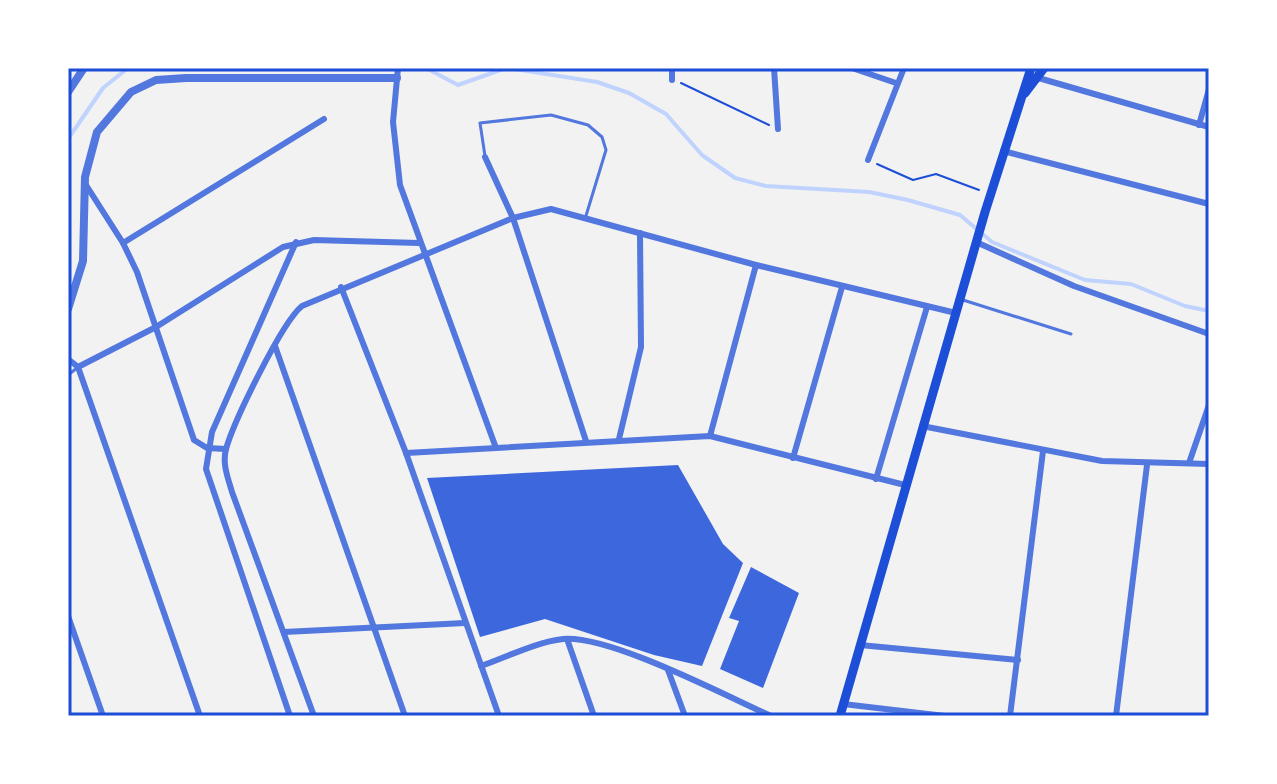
<svg xmlns="http://www.w3.org/2000/svg" width="1277" height="784" font-family="'Titillium Web',sans-serif">
  <style>
    .lines { fill: none; stroke-linecap: round; stroke-linejoin: round }
    .stream { stroke: #bfd3fe; stroke-width: 4 }
    .building { fill: #3d67dc }
    .path { stroke: #1d4ed8; stroke-width: 2 }
    .service { stroke: #5277de; stroke-width: 3 }
    .minor { stroke: #5277de; stroke-width: 6 }
    .tertiary { stroke: #5277de; stroke-width: 8 }
    .secondary { stroke: #1d4ed8; stroke-width: 9 }
    .neatline { fill: none; stroke: #1d4ed8; stroke-width: 3 }
  </style>
  <rect width="100%" height="100%" fill="#f2f2f2"/>
  <g class="lines">
    <g class="stream">
      <path d="M426,68L458,85L506,68"/>
      <path d="M508,68L597,82L629,93L666,114L702,155L735,178L766,186L869,192L908,200L960,215L992,242L1085,280L1131,284L1185,306L1209,311"/>
      <path d="M68,139L103,88L128,68"/>
    </g>
  </g>
  <g class="building">
    <path d="M678,465L723,544L743,563L702,666L654,655L545,619L480,637L427,478Z"/>
    <path d="M751,567L799,593L763,688L720,669L739,621L729,618Z"/>
  </g>
  <g class="lines">
    <g class="path">
      <path d="M681,83L769,125"/>
      <path d="M877,164L913,180L936,174L979,190"/>
    </g>
    <g class="service">
      <path d="M485,156L480,123L551,115L588,125L602,137L606,150L585,219"/>
      <path d="M963,300L1071,334"/>
      <path d="M68,375L77,368"/>
    </g>
    <g class="minor">
      <path d="M398,68L393,122L400,185L496,448"/>
      <path d="M672,68V80"/>
      <path d="M774,68L778,129"/>
      <path d="M852,68L896,83"/>
      <path d="M1035,77L1209,127"/>
      <path d="M1199,125L1209,89"/>
      <path d="M1003,151L1209,204"/>
      <path d="M485,157L513,218L586,441"/>
      <path d="M868,160L904,68"/>
      <path d="M86,185L123,243"/>
      <path d="M976,242L1074,286L1209,334"/>
      <path d="M341,287L406,453L499,716"/>
      <path d="M275,346L405,716"/>
      <path d="M68,359L78,367"/>
      <path d="M922,426L1102,461L1209,464"/>
      <path d="M710,436L756,265"/>
      <path d="M619,439L641,347L640,233"/>
      <path d="M226,449L207,448L194,440L137,272L123,243L324,119"/>
      <path d="M406,453L710,436L905,485"/>
      <path d="M793,458L842,287"/>
      <path d="M1189,463L1209,405"/>
      <path d="M876,479L927,307"/>
      <path d="M68,616L103,716"/>
      <path d="M284,632L465,623"/>
      <path d="M567,639L594,716"/>
      <path d="M860,645L1018,660"/>
      <path d="M481,666C507,657 536,642 563,639C610,635 724,695 771,716"/>
      <path d="M668,670L685,716"/>
      <path d="M843,704L945,716"/>
      <path d="M200,716L78,367L156,327L283,247L314,240L419,243"/>
      <path d="M290,716L206,469L212,432L296,242"/>
      <path d="M314,716L232,492C228,478 222,464 226,449C234,421 282,322 302,306L513,218L551,209L756,265L956,313"/>
      <path d="M1010,716L1043,451"/>
      <path d="M1116,716L1147,465"/>
    </g>
    <g class="tertiary">
      <path d="M68,92L84,68"/>
      <path d="M68,309L83,261L85,177L97,132L131,92L156,80L186,78H397"/>
    </g>
    <g class="secondary">
      <path d="M1025,93L1044,68"/>
      <path d="M840,716L985,212L1031,68"/>
    </g>
  </g>
  <rect width="1277" height="784" fill="none" stroke="#ffffff" stroke-width="140"/>
  <rect x="70" y="70" width="1137" height="644" class="neatline"/>
</svg>
